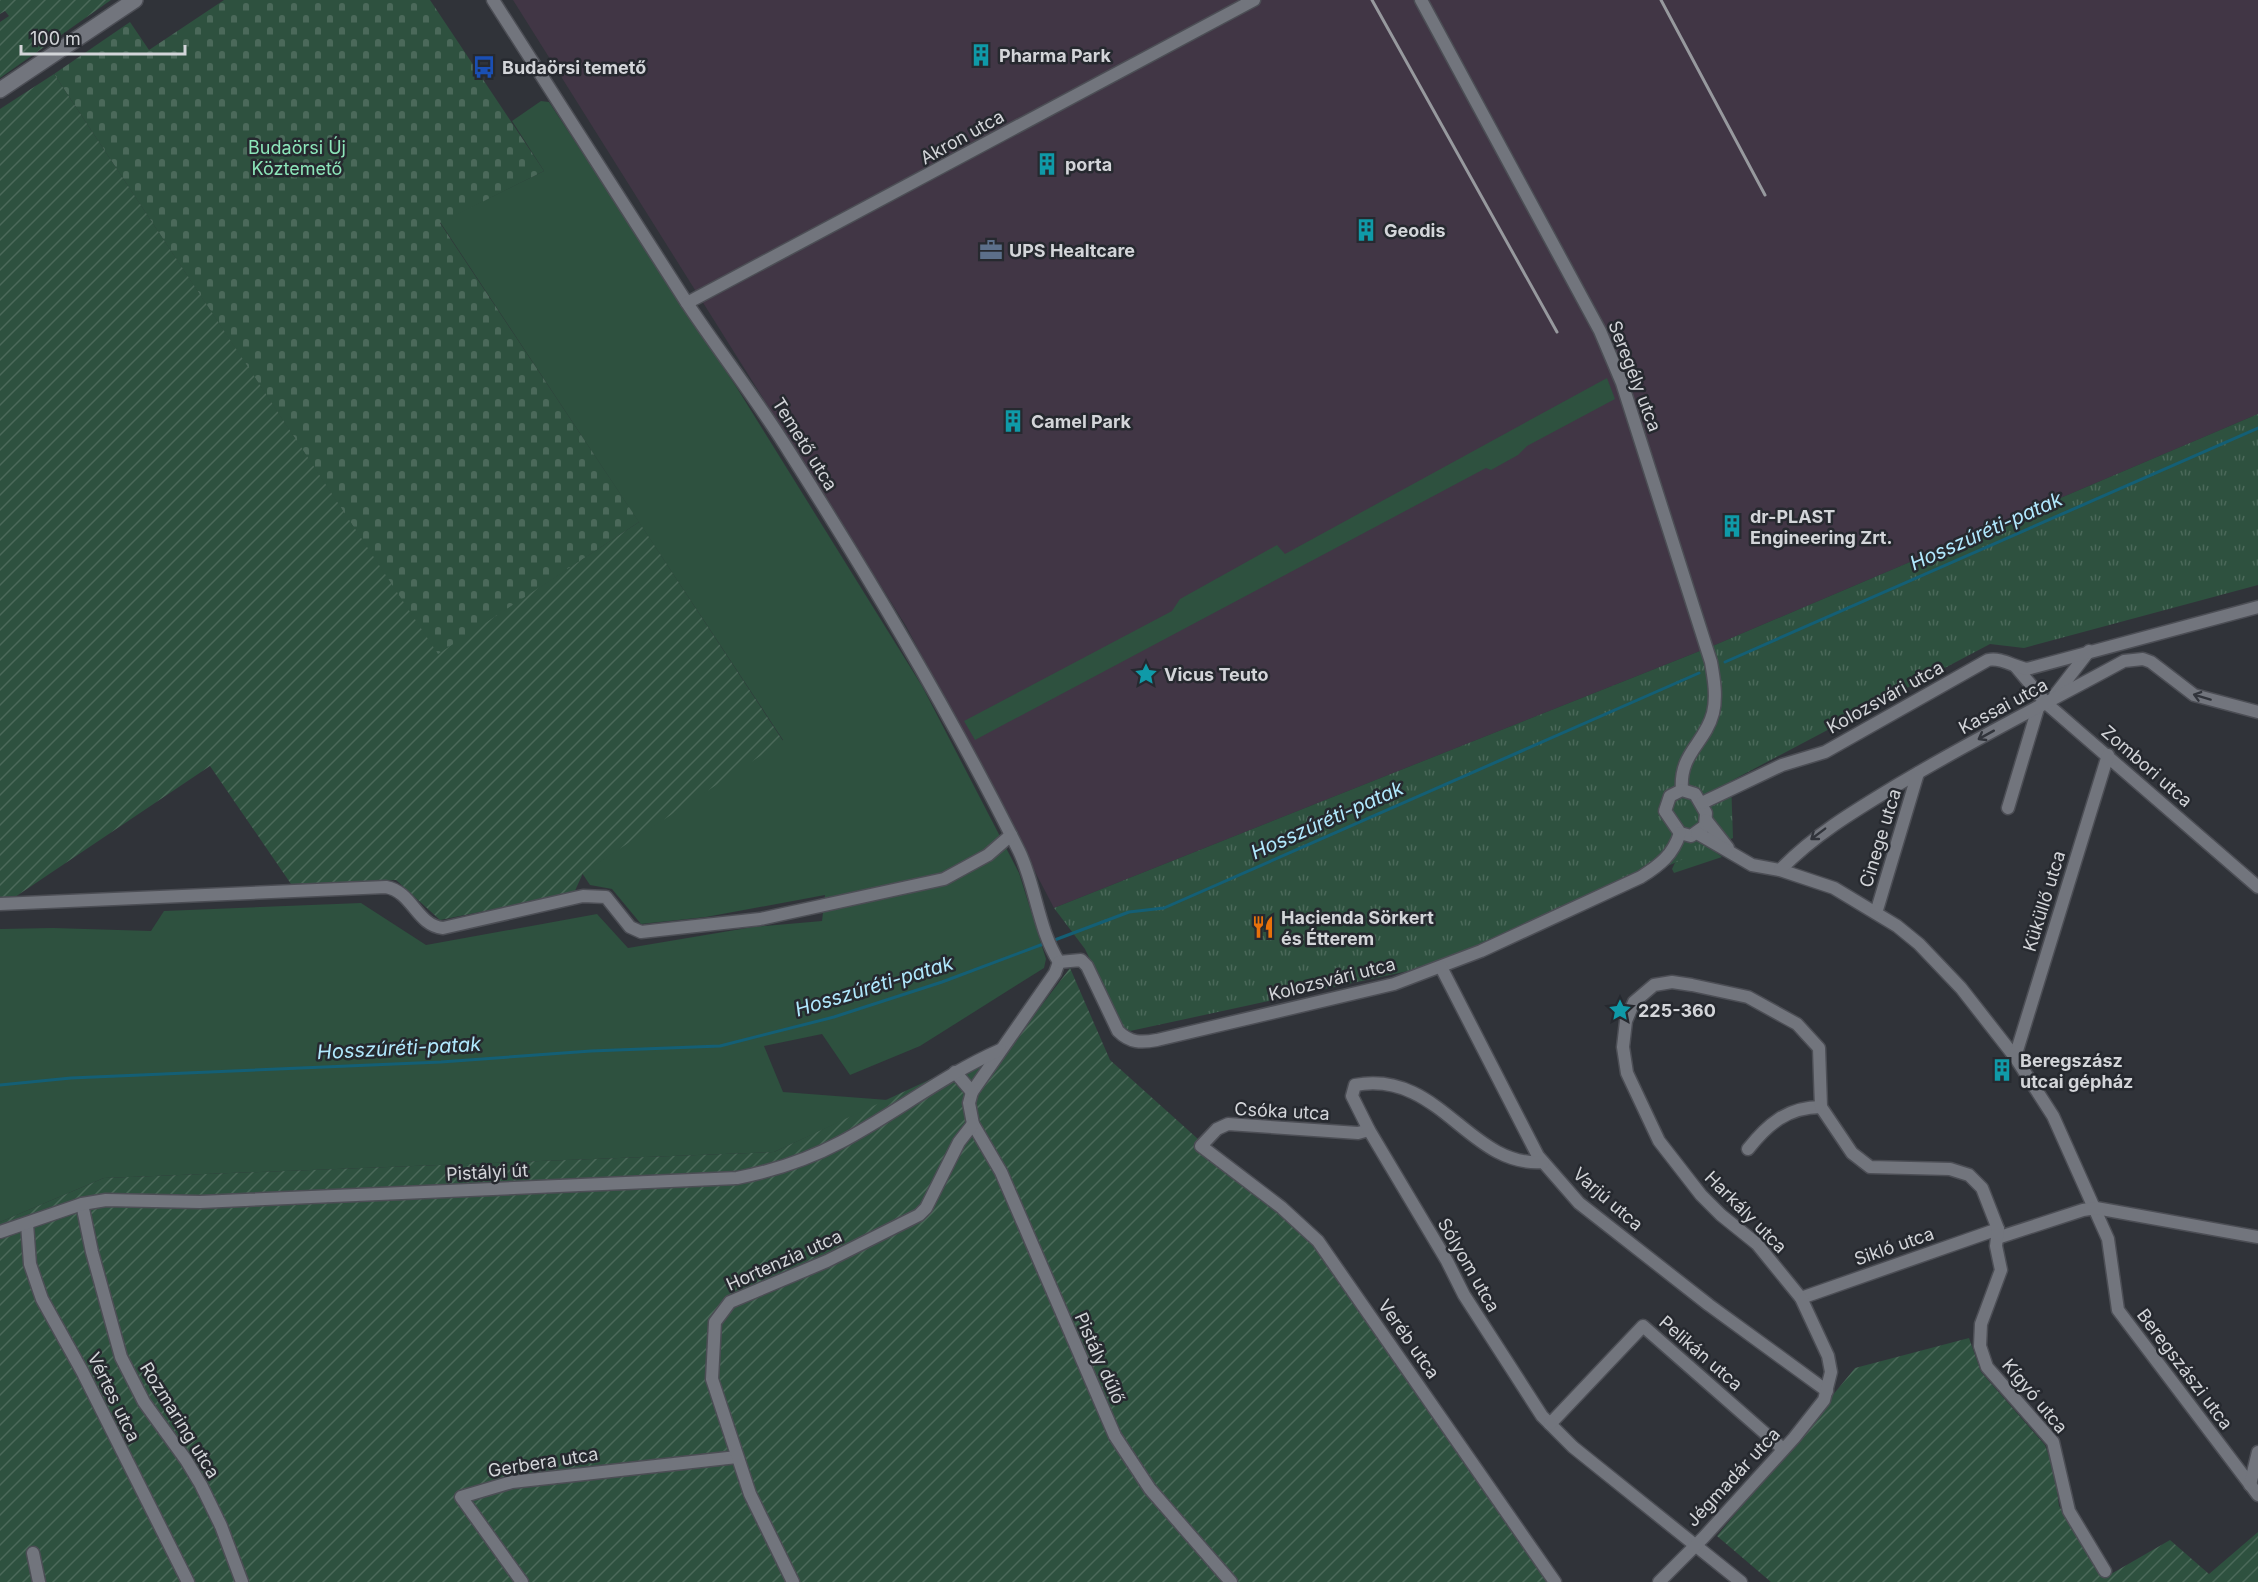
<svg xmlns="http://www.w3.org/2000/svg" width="2258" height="1582" font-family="Inter,sans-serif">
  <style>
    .industrial { fill: #413645 }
    .grass { fill: #2e513f }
    .cemetery { fill: url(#cemetery-stones) }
    .park { fill: url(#park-tufts) }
    .garden { fill: url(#garden-furrows) }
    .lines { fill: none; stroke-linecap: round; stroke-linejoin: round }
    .stream { stroke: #145f75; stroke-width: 3 }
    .minor-casing { stroke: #4c4e55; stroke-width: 15 }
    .tertiary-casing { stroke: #4c4e55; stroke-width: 18 }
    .minor { stroke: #72757d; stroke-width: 12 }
    .tertiary { stroke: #72757d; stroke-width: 15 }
    .rail { stroke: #97999e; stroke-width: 3 }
    .oneway { stroke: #31343b }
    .labels { text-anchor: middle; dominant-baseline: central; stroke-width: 5; stroke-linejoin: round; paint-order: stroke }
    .poi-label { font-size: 18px; font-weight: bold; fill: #d3d5d9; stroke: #26292f; text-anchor: start }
    .street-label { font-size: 18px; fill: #d3d5d9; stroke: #26292f }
    .park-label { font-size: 18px; fill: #8de6ba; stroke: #26292f }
    .water-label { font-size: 20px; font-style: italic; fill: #b0e8fd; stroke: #26292f }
  </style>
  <defs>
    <pattern id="cemetery-stones" width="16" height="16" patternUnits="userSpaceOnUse" patternTransform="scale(1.5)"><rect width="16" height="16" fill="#2e513f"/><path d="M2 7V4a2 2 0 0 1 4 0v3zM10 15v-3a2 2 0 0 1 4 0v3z" fill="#4b695a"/></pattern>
    <pattern id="park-tufts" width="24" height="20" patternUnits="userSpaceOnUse" patternTransform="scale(1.5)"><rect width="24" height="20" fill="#2e513f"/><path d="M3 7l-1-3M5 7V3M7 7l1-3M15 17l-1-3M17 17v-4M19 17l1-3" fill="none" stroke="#4b695a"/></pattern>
    <pattern id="garden-furrows" width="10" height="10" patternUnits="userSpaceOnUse" patternTransform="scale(1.5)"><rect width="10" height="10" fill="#2e513f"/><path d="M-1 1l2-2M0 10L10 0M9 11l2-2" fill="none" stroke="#4b695a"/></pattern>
  </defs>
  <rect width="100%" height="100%" fill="#303339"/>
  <path class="industrial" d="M513,0H2258V414L1715,645L1054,908L906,626Z"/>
  <g class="grass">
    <path d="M541,101L549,102L737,388L922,686L1019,873L1046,959L1044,968L920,1046L850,1075L822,1034L764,1046L783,1092L888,1100L774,1152L104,1178L0,1222V929L53,928L151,931L164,911L361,903L426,945L597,914L628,948L753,927L822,921L825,895L706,917L641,924L612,889L590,885L582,873L783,740L440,222L544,171L512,121Z"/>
    <path d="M1607,378L1615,399L1527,446L1518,455L1491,470L1486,468L975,740L964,721L1172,611L1180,599L1277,545L1285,554Z"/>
    <path d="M1703,842L1722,857L1674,873L1672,869L1680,852Z"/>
  </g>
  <path class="cemetery" d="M224,0H430L544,171L440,223L639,522L438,655L54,74L130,22L149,50Z"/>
  <path class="park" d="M2258,414V585L2024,648L1990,644L1731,781L1733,838L1436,965L1130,1031L1121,1025L1085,949L1054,908L1715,645Z"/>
  <g class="garden">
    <path d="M0,0H111L0,78V22L9,16L5,11L0,14Z"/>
    <path d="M54,74L438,654L639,522L783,741L583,873L574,893L440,920L396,880L291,884L210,766L15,897L0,898V109Z"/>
    <path d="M1070,968L1110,1060L1208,1148L1321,1241L1555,1582H0V1222L104,1178L774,1152L1015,1040Z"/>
    <path d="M1969,1338L1981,1372L2045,1445L2054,1470L2059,1506L2104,1578L2170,1540L2209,1574L2258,1532V1582H1771L1717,1536L1855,1368Z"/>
  </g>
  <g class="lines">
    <g class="stream">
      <path d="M1725,662L2258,428"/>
      <path d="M1052,941L1129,912L1164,908L1699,673"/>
      <path d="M0,1085L71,1078L441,1062L591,1051L720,1046L834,1017L942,982L1046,943"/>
    </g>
    <g class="minor-casing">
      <g id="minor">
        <path d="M493,0L687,303C721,354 758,401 790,453C872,582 951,714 1019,851C1036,886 1038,929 1059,962"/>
        <path d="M1421,0L1600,331L1622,383L1711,662C1714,679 1717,697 1713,713C1705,744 1679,753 1682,790"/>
        <path d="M687,303L1254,0"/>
        <path d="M2016,667L2047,704L2258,887"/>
        <path d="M2055,695L2089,651"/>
        <path d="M1682,790L1695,794L1706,813L1705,826L1691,836L1680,833L1665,811L1670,796Z"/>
        <path d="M1702,803L1782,765L1825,752L1988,660C2001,657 2014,667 2027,669L2258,607"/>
        <path d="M2008,808L2038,708"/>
        <path d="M1706,820L1728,848"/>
        <path d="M1697,833L1752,865L1780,870L1834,888L1897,926L1919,944L1961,988L2015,1057L2053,1116L2108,1239L2118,1310L2258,1495"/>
        <path d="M1780,870C1815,834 1856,810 1899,784C1972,740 2049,702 2124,661L2143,659L2151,662L2194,695L2258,712"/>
        <path d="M0,904L386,887C413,892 416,925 443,928L583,896L606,897L630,927L641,932L760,919L944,879L988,855L1011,835"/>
        <path d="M1876,913L1918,773"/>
        <path d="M1059,962L1055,973L972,1092L969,1103L973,1124L1001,1172L1115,1436L1150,1489L1231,1582"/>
        <path d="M1059,962L1081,960L1087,966L1118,1031C1130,1043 1141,1043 1157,1040L1394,984L1481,951L1641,877C1660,865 1673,855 1680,833"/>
        <path d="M1441,967L1538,1156L1579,1203L1709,1305L1827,1391"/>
        <path d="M2015,1057L2108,755"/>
        <path d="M955,1072L972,1092"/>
        <path d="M1369,1130L1358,1133L1228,1124L1217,1129L1201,1146L1281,1207L1318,1241L1555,1582"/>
        <path d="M1748,1149C1767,1125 1787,1107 1821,1107"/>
        <path d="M1543,1162C1469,1168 1440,1069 1355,1085L1352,1096L1369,1130L1447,1261L1464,1295L1542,1416L1573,1447L1741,1582"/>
        <path d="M82,1204L92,1252L121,1357L144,1402L186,1460L201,1485L221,1526L242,1582"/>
        <path d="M27,1224L30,1264L42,1299L82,1371L188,1582"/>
        <path d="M0,1232L82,1204L106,1200L200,1202L737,1178C773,1171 809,1159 841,1142C896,1113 943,1075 1000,1050"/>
        <path d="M1997,1238L2083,1210L2096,1208L2258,1237"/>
        <path d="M1801,1298L1998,1229"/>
        <path d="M1550,1424L1643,1326L1783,1449"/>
        <path d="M2250,1485L2258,1452"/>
        <path d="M33,1553L39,1582"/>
        <path d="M522,1582L461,1497L512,1482L737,1457"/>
        <path d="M793,1582L750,1494L712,1379L715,1322L730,1302L827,1261L919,1215L926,1208L959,1142L973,1124"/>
        <path d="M1659,1582L1704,1537L1794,1438L1824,1400L1831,1372L1828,1356L1801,1298L1757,1244L1721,1215L1701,1195L1659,1141L1627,1073L1623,1047L1626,1021L1634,1002L1654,985L1672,982L1692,985L1748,997L1797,1024L1819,1048L1821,1107L1852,1153L1870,1167L1950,1169L1969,1175L1982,1188L1998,1229L1996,1246L2001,1270L1981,1324L1980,1346L1987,1367L2053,1442L2069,1511L2105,1571"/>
      </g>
    </g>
    <g class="tertiary-casing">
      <path id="tertiary" d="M0,90L135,0"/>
    </g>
    <use href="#minor" class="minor"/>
    <use href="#tertiary" class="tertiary"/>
    <g class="rail">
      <path d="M1372,0L1557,332"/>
      <path d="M1661,0L1765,195"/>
    </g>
  </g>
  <defs><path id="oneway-shaft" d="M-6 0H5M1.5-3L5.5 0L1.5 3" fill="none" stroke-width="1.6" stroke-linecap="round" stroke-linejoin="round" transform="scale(1.5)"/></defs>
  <g class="oneway">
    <use href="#oneway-shaft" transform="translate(2202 697) rotate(-163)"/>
    <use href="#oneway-shaft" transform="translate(1986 735) rotate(151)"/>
    <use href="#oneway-shaft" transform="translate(1818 834) rotate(143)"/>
  </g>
  <defs>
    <g id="building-bare" transform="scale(1.8)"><path d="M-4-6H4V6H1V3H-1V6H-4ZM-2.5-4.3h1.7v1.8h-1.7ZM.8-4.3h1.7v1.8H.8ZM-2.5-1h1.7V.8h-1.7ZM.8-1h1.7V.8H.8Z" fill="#0f9aa8" stroke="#26292f" stroke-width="2.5" paint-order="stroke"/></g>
    <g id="bus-bare" transform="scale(1.8)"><path d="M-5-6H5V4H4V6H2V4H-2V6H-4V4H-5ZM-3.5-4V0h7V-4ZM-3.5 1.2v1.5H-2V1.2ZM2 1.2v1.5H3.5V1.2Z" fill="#1a4fb4" stroke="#26292f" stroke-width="2.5" paint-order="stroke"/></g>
    <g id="office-bare" transform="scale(1.8)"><path d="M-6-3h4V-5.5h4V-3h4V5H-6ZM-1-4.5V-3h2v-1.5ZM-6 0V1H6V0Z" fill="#5c6f8a" stroke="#26292f" stroke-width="2.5" paint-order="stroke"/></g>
    <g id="sight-bare" transform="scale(1.8)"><path d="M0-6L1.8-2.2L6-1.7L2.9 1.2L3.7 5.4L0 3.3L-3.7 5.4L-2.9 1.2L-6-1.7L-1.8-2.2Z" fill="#0f9aa8" stroke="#26292f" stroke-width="2.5" paint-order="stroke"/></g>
    <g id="restaurant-bare" transform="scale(1.8)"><path d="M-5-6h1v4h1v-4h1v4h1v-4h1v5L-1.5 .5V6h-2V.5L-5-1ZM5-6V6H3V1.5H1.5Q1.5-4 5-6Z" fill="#e8710a" stroke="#26292f" stroke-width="2.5" paint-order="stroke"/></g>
  </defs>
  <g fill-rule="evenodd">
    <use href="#building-bare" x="981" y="55"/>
    <use href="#bus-bare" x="484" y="67"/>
    <use href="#building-bare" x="1047" y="164"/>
    <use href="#building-bare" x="1366" y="230"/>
    <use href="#office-bare" x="991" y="250"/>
    <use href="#building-bare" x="1013" y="421"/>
    <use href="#building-bare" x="1732" y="526"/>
    <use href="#sight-bare" x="1146" y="674"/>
    <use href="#restaurant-bare" x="1263" y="927"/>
    <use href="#sight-bare" x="1620" y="1010"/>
    <use href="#building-bare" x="2002" y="1070"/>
  </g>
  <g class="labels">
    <g class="poi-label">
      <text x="999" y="55">Pharma Park</text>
      <text x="502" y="67">Budaörsi temető</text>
      <text x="1065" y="164">porta</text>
      <text x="1384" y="230">Geodis</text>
      <text x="1009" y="250">UPS Healtcare</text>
      <text x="1031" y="421">Camel Park</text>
      <text x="1750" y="516">dr-PLAST<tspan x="1750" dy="21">Engineering Zrt.</tspan></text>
      <text x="1164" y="674">Vicus Teuto</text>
      <text x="1281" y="917">Hacienda Sörkert<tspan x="1281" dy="21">és Étterem</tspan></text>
      <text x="1638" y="1010">225-360</text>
      <text x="2020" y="1060">Beregszász<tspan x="2020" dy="21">utcai gépház</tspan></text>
    </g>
    <g class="street-label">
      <text transform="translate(962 137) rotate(-29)">Akron utca</text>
      <text transform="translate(1635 376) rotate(69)">Seregély utca</text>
      <text transform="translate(805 444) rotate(58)">Temető utca</text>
      <text transform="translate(1885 697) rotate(-29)">Kolozsvári utca</text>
      <text transform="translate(2003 706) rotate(-28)">Kassai utca</text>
      <text transform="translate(2147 766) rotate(41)">Zombori utca</text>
      <text transform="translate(1880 838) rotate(-73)">Cinege utca</text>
      <text transform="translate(2044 901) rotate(-73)">Küküllő utca</text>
      <text transform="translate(1332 979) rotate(-14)">Kolozsvári utca</text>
      <text transform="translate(1282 1111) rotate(3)">Csóka utca</text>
      <text transform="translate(487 1172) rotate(-3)">Pistályi út</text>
      <text transform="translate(1608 1199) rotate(41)">Varjú utca</text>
      <text transform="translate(1746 1212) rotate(45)">Harkály utca</text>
      <text transform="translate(1894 1246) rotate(-19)">Sikló utca</text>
      <text transform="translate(784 1260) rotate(-24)">Hortenzia utca</text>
      <text transform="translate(1469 1265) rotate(60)">Sólyom utca</text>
      <text transform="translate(1409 1339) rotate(55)">Veréb utca</text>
      <text transform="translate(1701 1353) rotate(41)">Pelikán utca</text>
      <text transform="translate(1100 1358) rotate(66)">Pistály dűlő</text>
      <text transform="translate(2185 1369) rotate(53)">Beregszászi utca</text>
      <text transform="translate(2035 1396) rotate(50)">Kígyó utca</text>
      <text transform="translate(114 1397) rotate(64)">Vértes utca</text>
      <text transform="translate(180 1420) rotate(58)">Rozmaring utca</text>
      <text transform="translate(543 1462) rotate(-9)">Gerbera utca</text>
      <text transform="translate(1733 1477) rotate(-47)">Jégmadár utca</text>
    </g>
    <g class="park-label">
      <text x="297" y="147">Budaörsi Új<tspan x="297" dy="21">Köztemető</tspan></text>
    </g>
    <g class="water-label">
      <text transform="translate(1986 531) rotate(-24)">Hosszúréti-patak</text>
      <text transform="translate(1327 820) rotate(-24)">Hosszúréti-patak</text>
      <text transform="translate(874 986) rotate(-17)">Hosszúréti-patak</text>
      <text transform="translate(399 1048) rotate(-3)">Hosszúréti-patak</text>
    </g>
  </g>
  <path d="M21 45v9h164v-9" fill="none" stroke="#d3d5d9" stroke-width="3"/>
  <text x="30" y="45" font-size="18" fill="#d3d5d9" stroke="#26292f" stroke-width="4.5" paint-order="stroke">100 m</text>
</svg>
